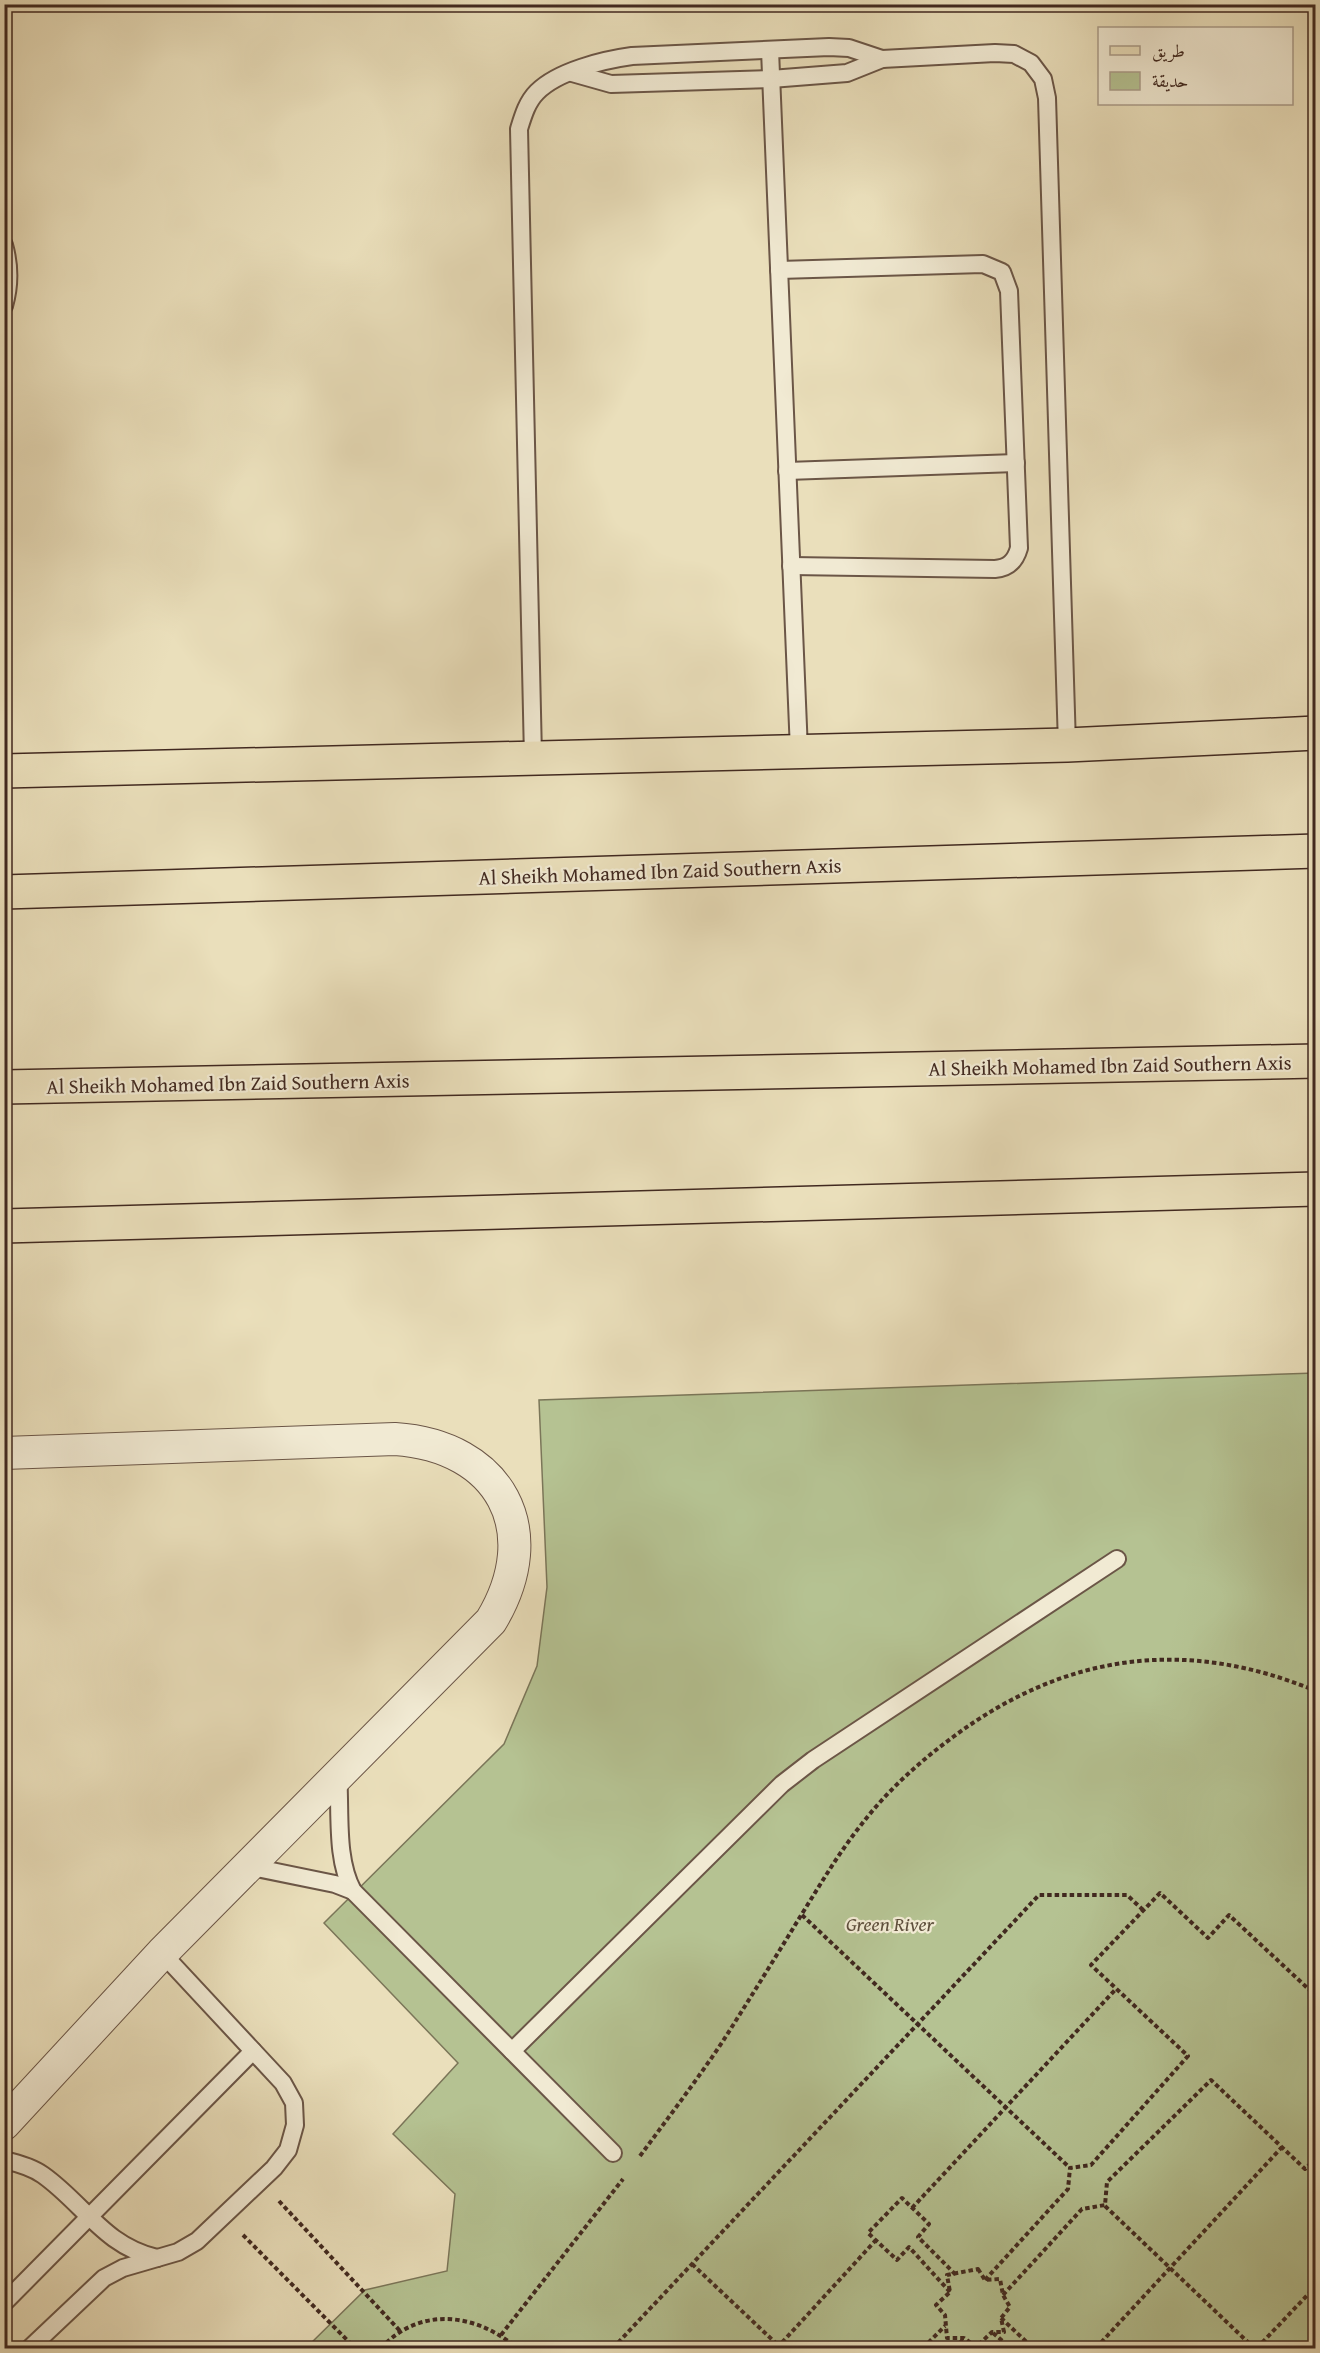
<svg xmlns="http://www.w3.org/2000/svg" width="1320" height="2353" font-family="'Gentium Book Plus',Amiri,serif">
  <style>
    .green { fill: #b5c292; stroke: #7b7659; stroke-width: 1.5 }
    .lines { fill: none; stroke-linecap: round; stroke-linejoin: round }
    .service-casing { stroke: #6b5647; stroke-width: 20 }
    .minor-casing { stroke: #6b5647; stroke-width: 34 }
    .primary-casing { stroke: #412920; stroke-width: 36 }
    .trunk-casing { stroke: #412920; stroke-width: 36 }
    .path { stroke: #412920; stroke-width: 4; stroke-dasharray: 4.5 3; stroke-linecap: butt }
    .service { stroke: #f1ead3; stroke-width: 16 }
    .minor { stroke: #f1ead3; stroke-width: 32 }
    .primary { stroke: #eadfbb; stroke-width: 33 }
    .trunk { stroke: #eadfbb; stroke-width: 33 }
    .labels { text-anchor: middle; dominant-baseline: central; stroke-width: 4.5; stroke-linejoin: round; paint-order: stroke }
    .street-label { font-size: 20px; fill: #412920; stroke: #f1ead3 }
    .park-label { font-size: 20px; font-style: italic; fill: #5e4f3c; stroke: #f1ead3 }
  </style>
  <rect width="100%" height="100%" fill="#eadfbb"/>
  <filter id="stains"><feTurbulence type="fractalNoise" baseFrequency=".00333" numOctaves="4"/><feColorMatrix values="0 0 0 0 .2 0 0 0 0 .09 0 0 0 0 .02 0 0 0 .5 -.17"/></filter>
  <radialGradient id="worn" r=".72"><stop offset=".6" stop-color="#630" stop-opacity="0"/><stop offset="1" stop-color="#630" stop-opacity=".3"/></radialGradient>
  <path class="green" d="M1315,1373V2348H306L365,2290L447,2271L455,2194L393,2134L458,2063L324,1923L504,1744L537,1666L547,1587L539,1400Z"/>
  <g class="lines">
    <g class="service-casing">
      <g id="service">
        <path d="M770,50L799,751"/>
        <path d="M572,73L611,84L771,79L847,73L882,59L995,53L1014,54L1031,63L1043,79L1047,98L1067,745"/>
        <path d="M4,245C10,266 10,285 4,306"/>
        <path d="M779,270L983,264L1002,272L1009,291L1019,548C1015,562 1008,568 995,569L791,566"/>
        <path d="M787,471L1016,463"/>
        <path d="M533,757L519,129C523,116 527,102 537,92C558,71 603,60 632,56L829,47L849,48L882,59"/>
        <path d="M338,1774C341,1811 335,1858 353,1891L613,2153"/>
        <path d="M247,1866L335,1884L353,1891"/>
        <path d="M512,2051L782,1784L813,1760L1117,1559"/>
        <path d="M4,2160C17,2163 32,2167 43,2175C84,2204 104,2246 157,2258"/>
        <path d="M4,2303L253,2051"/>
        <path d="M30,2348L104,2278L123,2268L178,2252L197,2241L274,2168L288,2150L295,2125L294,2103L283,2083L162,1953"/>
      </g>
    </g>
    <g class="minor-casing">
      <path id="minor" d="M4,1453L395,1439C500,1446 546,1530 491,1621L162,1953L4,2124"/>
    </g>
    <g class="primary-casing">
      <g id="primary">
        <path d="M4,771L1067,745L1316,733"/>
        <path d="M4,1226L1316,1189"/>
      </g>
    </g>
    <g class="trunk-casing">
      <g id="trunk">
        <path d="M4,892L1316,851"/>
        <path d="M4,1087L1316,1061"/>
      </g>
    </g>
    <g class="path">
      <path d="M802,1915L1070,2168"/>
      <path d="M640,2156C668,2118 697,2080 723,2041C749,2000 775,1958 800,1917C820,1885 838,1854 861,1825C887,1791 919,1762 953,1737C1066,1653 1186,1637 1316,1691"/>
      <path d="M279,2201L401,2332"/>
      <path d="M1105,2206L1254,2348"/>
      <path d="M912,2208L1116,1989"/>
      <path d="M243,2235L355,2348"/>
      <path d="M692,2264L781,2348"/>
      <path d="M978,2269L985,2280L1000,2279L1003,2295L1010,2307L1001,2318L1004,2332H992L976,2347L964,2338H947L945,2315L936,2305L950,2292L947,2275Z"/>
      <path d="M985,2280L1068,2189L1070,2168L1091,2165L1188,2056L1091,1965L1160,1893L1208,1938L1229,1915L1316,1996"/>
      <path d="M950,2292L909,2247L897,2260L868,2233L902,2198L929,2224L918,2237L956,2275"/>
      <path d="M1003,2295L1082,2209L1105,2205L1107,2182L1211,2080L1305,2169L1316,2158"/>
      <path d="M1001,2318L1033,2348"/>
      <path d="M993,2333L1011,2348"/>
      <path d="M501,2335L623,2179"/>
      <path d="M381,2348C421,2305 477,2314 517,2348"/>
      <path d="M613,2348L1039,1895H1127L1143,1910"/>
      <path d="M777,2348L876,2240"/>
      <path d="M923,2348L945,2326"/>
      <path d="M954,2348L964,2339"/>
      <path d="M1096,2348L1282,2147"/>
      <path d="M1257,2348L1316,2286"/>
    </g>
    <use href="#service" class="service"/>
    <use href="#minor" class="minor"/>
    <use href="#primary" class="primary"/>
    <use href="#trunk" class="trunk"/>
  </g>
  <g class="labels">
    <g class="street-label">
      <text transform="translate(660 871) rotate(-2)">Al Sheikh Mohamed Ibn Zaid Southern Axis</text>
      <text transform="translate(1110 1065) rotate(-1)">Al Sheikh Mohamed Ibn Zaid Southern Axis</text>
      <text transform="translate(228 1083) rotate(-1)">Al Sheikh Mohamed Ibn Zaid Southern Axis</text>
    </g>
    <g class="park-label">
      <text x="890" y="1923">Green River</text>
    </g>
  </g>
  <rect width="1320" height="2353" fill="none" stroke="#eadfbb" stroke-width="24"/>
  <rect x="6" y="6" width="1308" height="2341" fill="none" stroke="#412920" stroke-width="3"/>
  <rect x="12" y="12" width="1296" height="2329" fill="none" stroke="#412920" stroke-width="1.5"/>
  <rect x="1098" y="27" width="195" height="78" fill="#f1ead3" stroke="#ab9d8b" stroke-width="1.5"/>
  <rect x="1110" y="46" width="30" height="9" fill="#eadfbb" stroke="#ab9d8b" stroke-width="1.5"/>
  <text x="1152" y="57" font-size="18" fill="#412920">طريق</text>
  <rect x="1110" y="72" width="30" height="18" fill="#b5c292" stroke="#ab9d8b" stroke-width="1.5"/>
  <text x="1152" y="87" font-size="18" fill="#412920">حديقة</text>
  <rect width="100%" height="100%" filter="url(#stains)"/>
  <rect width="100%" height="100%" fill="url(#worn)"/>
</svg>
